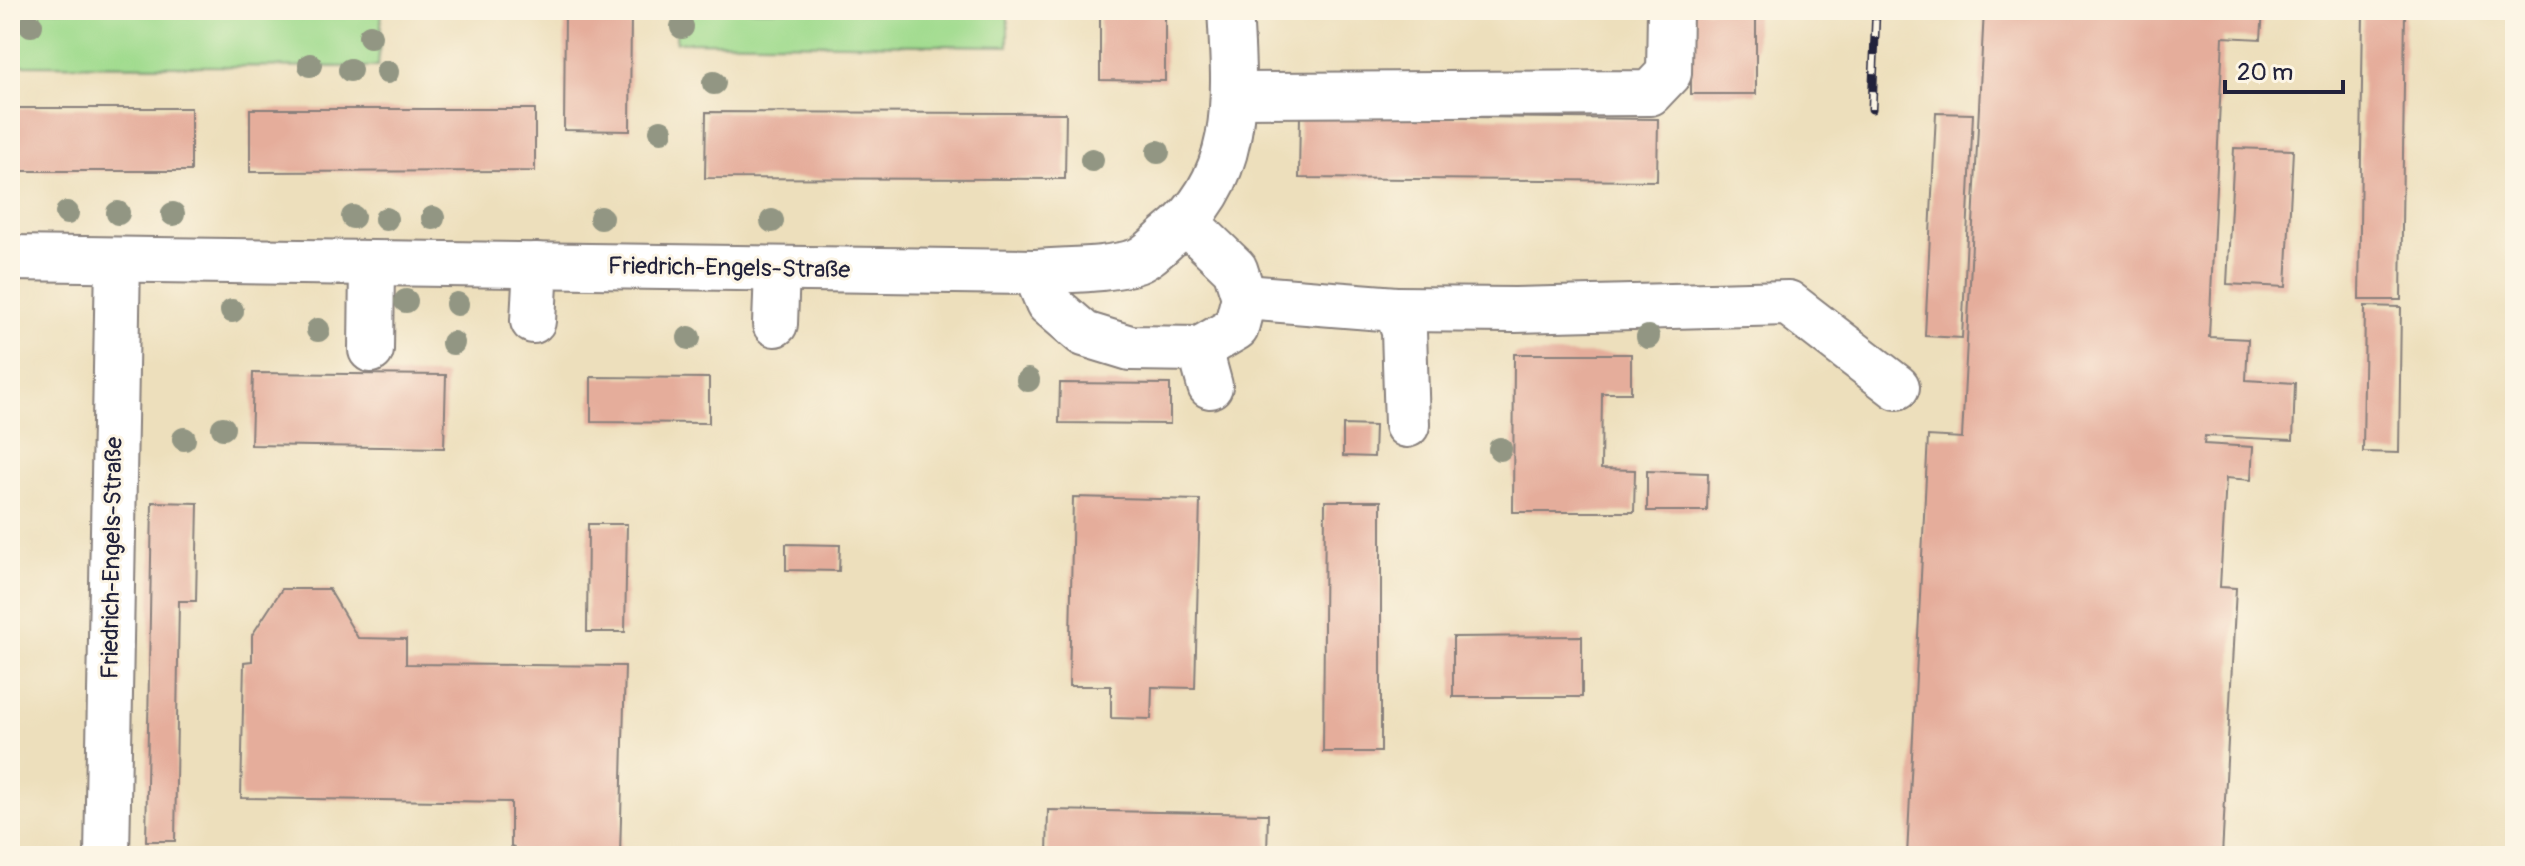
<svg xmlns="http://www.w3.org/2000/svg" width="2525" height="866" font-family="Pangolin,sans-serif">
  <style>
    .green { fill: #a0db8e; stroke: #617e64; stroke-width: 2 }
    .building { fill: #e5ad9b }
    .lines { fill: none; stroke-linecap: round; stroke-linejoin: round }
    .minor-casing { stroke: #88807c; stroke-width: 48 }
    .minor { stroke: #fff; stroke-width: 44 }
    .rail-casing { stroke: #22223b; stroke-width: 9 }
    .rail { stroke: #fcf5e5; stroke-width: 6; stroke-dasharray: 18; stroke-linecap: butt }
    .tree { fill: #929683 }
    .labels { text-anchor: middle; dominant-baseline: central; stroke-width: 6; stroke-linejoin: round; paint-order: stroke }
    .street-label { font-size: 24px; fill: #22223b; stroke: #fcf5e5 }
  </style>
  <rect width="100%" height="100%" fill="#fcf5e5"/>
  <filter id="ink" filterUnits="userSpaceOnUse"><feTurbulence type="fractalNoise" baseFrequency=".0125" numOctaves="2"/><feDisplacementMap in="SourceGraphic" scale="16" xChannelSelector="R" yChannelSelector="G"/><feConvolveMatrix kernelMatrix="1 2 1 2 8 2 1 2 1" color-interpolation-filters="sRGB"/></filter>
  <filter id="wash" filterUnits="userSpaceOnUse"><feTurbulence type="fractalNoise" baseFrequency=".006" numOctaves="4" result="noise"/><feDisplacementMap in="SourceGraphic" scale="32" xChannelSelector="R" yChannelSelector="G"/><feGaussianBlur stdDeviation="1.8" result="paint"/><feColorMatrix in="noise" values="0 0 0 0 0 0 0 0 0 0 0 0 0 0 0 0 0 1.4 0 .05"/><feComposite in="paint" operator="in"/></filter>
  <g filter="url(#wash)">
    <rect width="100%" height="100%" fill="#eddfbc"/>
    <g class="green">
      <path d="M10,10H382L378,67L10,65Z"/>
      <path d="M677,10H1008V46L676,42Z"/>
    </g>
    <g id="blocks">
      <g class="building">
        <path d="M565,10H631L630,131L564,130Z"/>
        <path d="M1100,10H1165V81L1100,80Z"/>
        <rect x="1691" y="10" width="65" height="84"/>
        <path d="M1984,10H2263L2261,39L2223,37L2209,337L2248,339L2246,380L2295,383L2293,440L2205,436L2204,444L2253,447L2251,480L2226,478L2220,587L2236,588L2222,856H1907L1928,436L1962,438Z"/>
        <path d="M2363,10H2405L2401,300H2359Z"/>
        <rect x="10" y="108" width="181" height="63"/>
        <path d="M250,109H535V171L250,172Z"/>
        <path d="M706,112L1066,113L1065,179L705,178Z"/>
        <path d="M1936,113L1973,114L1962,338L1925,336Z"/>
        <path d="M1300,115L1658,119L1657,181L1299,178Z"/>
        <path d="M2234,148L2293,150L2286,287L2227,284Z"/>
        <path d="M2365,306L2401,307L2399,453L2363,452Z"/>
        <path d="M1514,354H1631V393H1602L1601,469L1635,470L1634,512H1513Z"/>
        <path d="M253,373L446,375L444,448L251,445Z"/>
        <path d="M591,377L709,378V423L591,422Z"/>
        <path d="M1060,383L1170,384V424L1059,423Z"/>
        <path d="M1343,425L1375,426L1374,457L1343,456Z"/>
        <path d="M1647,471L1708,473L1707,511H1647Z"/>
        <path d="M1073,497L1200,500L1195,688L1152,687L1151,719L1111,718V686H1069Z"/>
        <path d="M1325,501H1381V752H1323Z"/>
        <path d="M152,502L198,503L196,601H179L175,841H146Z"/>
        <path d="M588,524H627L625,632H587Z"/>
        <path d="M786,544L840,545L839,571L786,570Z"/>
        <path d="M282,589H329L358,638L406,639V664L625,666L620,856H514V847L511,846V802L241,798L244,662L252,661V635Z"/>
        <path d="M1582,636V697H1453V637Z"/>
        <path d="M1048,810L1268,814L1267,856H1047Z"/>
      </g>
    </g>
  </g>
  <g filter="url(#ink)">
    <use href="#blocks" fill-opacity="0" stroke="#88807c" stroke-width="2"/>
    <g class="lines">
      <g class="minor-casing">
        <g id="minor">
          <path d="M1236,95L1650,93L1669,73L1670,10"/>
          <path d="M10,258L1035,272C1067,269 1103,271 1134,262C1146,259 1159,245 1168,237C1243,179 1235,94 1230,10"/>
          <path d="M1035,272L1048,303L1084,334L1130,348L1200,349L1236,328L1244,297L1235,269L1187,223"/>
          <path d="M1244,297L1396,309L1404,331L1407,425"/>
          <path d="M1396,309L1515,310L1788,303L1897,387"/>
          <path d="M533,321L536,265"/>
          <path d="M775,324L777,269"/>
          <path d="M1200,349L1210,386"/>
          <path d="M371,350L372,264"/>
          <path d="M107,856L118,260"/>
        </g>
      </g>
      <use href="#minor" class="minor"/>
      <g class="rail-casing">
        <path id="rail" d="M1872,109L1876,10"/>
      </g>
      <use href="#rail" class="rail"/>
    </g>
    <g class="tree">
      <circle cx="31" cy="25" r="12"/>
      <circle cx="682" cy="27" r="12"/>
      <circle cx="370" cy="36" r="12"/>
      <circle cx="310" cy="65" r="12"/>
      <circle cx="350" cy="70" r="12"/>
      <circle cx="387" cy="72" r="12"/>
      <circle cx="714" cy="83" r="12"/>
      <circle cx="661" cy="131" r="12"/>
      <circle cx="1158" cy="152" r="12"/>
      <circle cx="1092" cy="160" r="12"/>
      <circle cx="67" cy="213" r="12"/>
      <circle cx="118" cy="213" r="12"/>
      <circle cx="173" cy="214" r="12"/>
      <circle cx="353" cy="217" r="12"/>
      <circle cx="433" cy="218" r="12"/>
      <circle cx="601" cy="218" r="12"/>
      <circle cx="386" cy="219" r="12"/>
      <circle cx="772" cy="221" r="12"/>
      <circle cx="406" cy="301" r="12"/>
      <circle cx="457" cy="304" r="12"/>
      <circle cx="232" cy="311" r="12"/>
      <circle cx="318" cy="330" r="12"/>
      <circle cx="1648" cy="337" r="12"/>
      <circle cx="689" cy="338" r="12"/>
      <circle cx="453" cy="343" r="12"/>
      <circle cx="1028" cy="380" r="12"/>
      <circle cx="223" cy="428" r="12"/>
      <circle cx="184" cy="439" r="12"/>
      <circle cx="1500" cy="449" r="12"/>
    </g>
  </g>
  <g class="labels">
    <g class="street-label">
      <text transform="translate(729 268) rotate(1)">Friedrich-Engels-Straße</text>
      <text transform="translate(112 558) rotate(-89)">Friedrich-Engels-Straße</text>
    </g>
  </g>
  <rect width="2525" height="866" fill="none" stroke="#fcf5e5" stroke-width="40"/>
  <path d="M2225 80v12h118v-12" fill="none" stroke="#22223b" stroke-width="4"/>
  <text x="2237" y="80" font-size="24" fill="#22223b" stroke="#fcf5e5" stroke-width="6" paint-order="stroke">20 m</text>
</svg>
